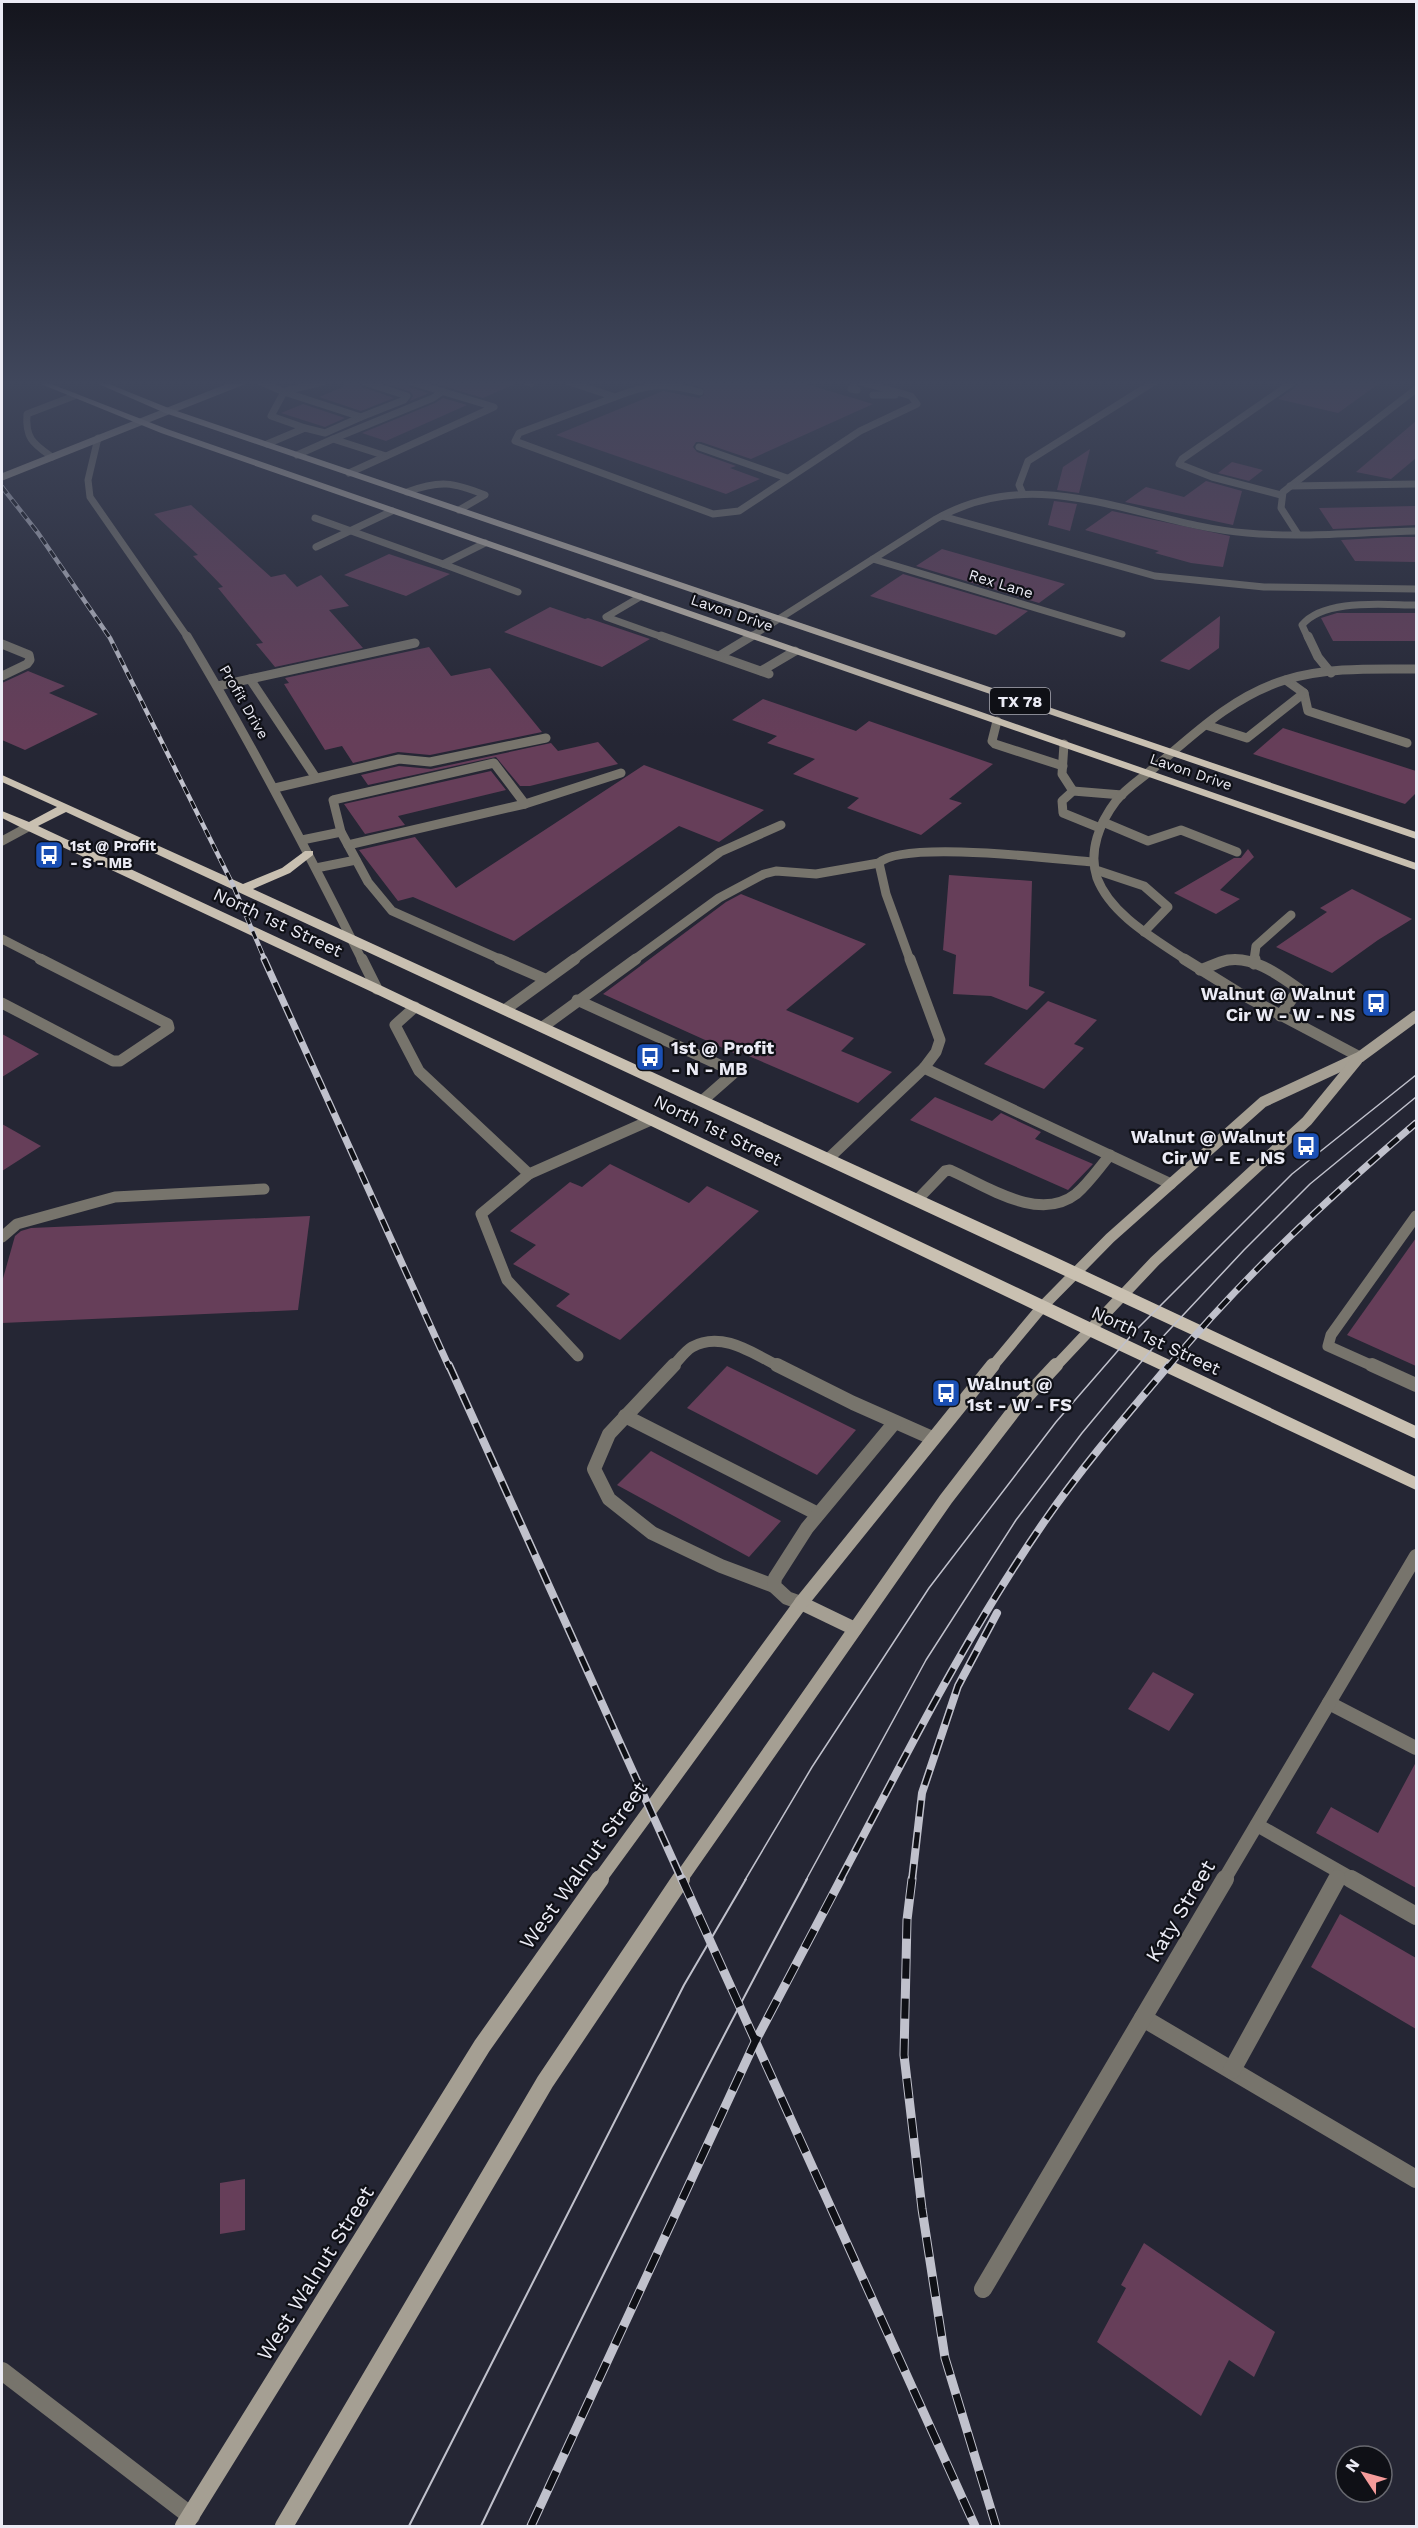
<svg xmlns="http://www.w3.org/2000/svg" width="1418" height="2528" font-family="'Work Sans',sans-serif">
  <style>
    .building { fill: #663e59 }
    .lines { fill: none; stroke-linecap: round; stroke-linejoin: round }
    .lane-far4 { stroke: #77746c; stroke-width: 7 }
    .lane-far3 { stroke: #77746c; stroke-width: 9 }
    .lane-far2 { stroke: #77746c; stroke-width: 11 }
    .lane-far1 { stroke: #77746c; stroke-width: 14 }
    .lane { stroke: #77746c; stroke-width: 18 }
    .street-far4 { stroke: #77746c; stroke-width: 7 }
    .street-far3 { stroke: #77746c; stroke-width: 9 }
    .street-far2 { stroke: #77746c; stroke-width: 11 }
    .street-far1 { stroke: #77746c; stroke-width: 14 }
    .street { stroke: #77746c; stroke-width: 18 }
    .secondary-far3 { stroke: #a59f93; stroke-width: 7 }
    .secondary-far2 { stroke: #a59f93; stroke-width: 11 }
    .secondary-far1 { stroke: #a59f93; stroke-width: 14 }
    .secondary { stroke: #a59f93; stroke-width: 18 }
    .primary { fill: #c9c0b1; fill-rule: evenodd }
    .tram-far1 { stroke: #c0c1cc; stroke-width: 1.5 }
    .tram { stroke: #c0c1cc; stroke-width: 2 }
    .rail-far3-casing { stroke: #c0c1cc; stroke-width: 4.5 }
    .rail-far2-casing { stroke: #c0c1cc; stroke-width: 7 }
    .rail-far1-casing { stroke: #c0c1cc; stroke-width: 8 }
    .rail-casing { stroke: #c0c1cc; stroke-width: 9 }
    .rail-far3 { stroke: #0f1016; stroke-width: 3; stroke-dasharray: 8; stroke-linecap: butt }
    .rail-far2 { stroke: #0f1016; stroke-width: 4.5; stroke-dasharray: 13; stroke-linecap: butt }
    .rail-far1 { stroke: #0f1016; stroke-width: 5; stroke-dasharray: 16; stroke-linecap: butt }
    .rail { stroke: #0f1016; stroke-width: 7; stroke-dasharray: 20; stroke-linecap: butt }
    .labels { text-anchor: middle; dominant-baseline: central; stroke-width: 4.5; stroke-linejoin: round; paint-order: stroke }
    .far-street-label { font-size: 15px; fill: #ebebf5; stroke: #0f1016 }
    .far-poi-label { font-size: 15px; font-weight: bold; fill: #ebebf5; stroke: #0f1016; text-anchor: start }
    .shield { fill: #0f1016; stroke: #a9a9b2; stroke-width: 1.5 }
    .shield-label { font-size: 16px; font-weight: bold; fill: #ebebf5 }
    .street-label { font-size: 18px; fill: #ebebf5; stroke: #0f1016 }
    .poi-label { font-size: 18px; font-weight: bold; fill: #ebebf5; stroke: #0f1016; text-anchor: end }
    .near-street-label { font-size: 21px; fill: #ebebf5; stroke: #0f1016 }
  </style>
  <rect width="100%" height="100%" fill="#252634"/>
  <g class="building">
    <path d="M344,382H358L362,387L394,398L361,411L319,397L343,387Z"/>
    <path d="M381,382H405L409,387L429,393L410,401L413,396L411,392Z"/>
    <path d="M430,382H519L483,398Z"/>
    <path d="M687,382H799L873,404L751,459L701,442H696L693,447L697,452L736,466L730,468L760,479L726,494L556,435L663,391L699,398L704,395L703,388L685,383Z"/>
    <path d="M1299,382H1381L1338,413L1278,399L1296,387Z"/>
    <path d="M443,398L467,405L386,441L362,433L435,403Z"/>
    <path d="M303,404L345,418L325,427L281,413Z"/>
    <path d="M1416,421V458L1391,479L1356,472Z"/>
    <path d="M1090,449L1079,493L1057,490L1063,467Z"/>
    <path d="M1232,462L1263,470L1249,481L1218,473Z"/>
    <path d="M1206,481L1242,491L1233,525L1125,502L1146,487L1184,497Z"/>
    <path d="M1054,501L1077,504L1070,531L1048,525Z"/>
    <path d="M191,505L271,577L285,574L297,587L321,575L349,606L329,610L363,648L275,667L256,644L263,643L218,588L223,587L193,556L198,555L154,514Z"/>
    <path d="M1416,506V525L1333,529L1319,508Z"/>
    <path d="M1112,511L1230,536L1223,567L1191,563L1155,553L1159,551L1085,530Z"/>
    <path d="M1395,537H1416V562L1355,561L1341,540Z"/>
    <path d="M942,549L1065,584L1039,603L916,566Z"/>
    <path d="M389,554L416,563L450,574L406,596L344,575Z"/>
    <path d="M903,574L1028,611L996,635L870,596Z"/>
    <path d="M550,607L585,619L588,618L650,639L602,667L504,632Z"/>
    <path d="M1337,613H1416V641H1333L1321,618Z"/>
    <path d="M1220,616L1219,648L1189,670L1160,661Z"/>
    <path d="M429,647L451,676L490,668L542,732L430,755L398,752L353,763L342,746L325,750L284,684L289,683L285,678Z"/>
    <path d="M28,671L65,686L49,693L98,714L25,750L2,740V683Z"/>
    <path d="M763,699L856,731L869,721L993,764L949,799L962,803L921,835L847,808L859,798L793,774L815,759L767,743L777,736L732,720Z"/>
    <path d="M1283,728L1416,771V793L1405,804L1253,754Z"/>
    <path d="M598,742L618,764L530,786H520L496,757L368,785L361,775L399,766L431,769L551,743L558,751Z"/>
    <path d="M644,765L764,810L719,842L679,826L514,941L413,897L398,901L359,850L415,837L456,888Z"/>
    <path d="M491,771L506,790L398,816L405,825L365,834L344,804Z"/>
    <path d="M1248,849L1254,857L1220,890L1240,899L1216,914L1174,893L1234,858H1241Z"/>
    <path d="M949,875L1032,881L1029,986L1045,992L1027,1010L991,996L953,994L956,955L943,950Z"/>
    <path d="M1352,889L1412,919L1378,940L1332,973L1276,947L1327,912L1320,908Z"/>
    <path d="M741,894L866,944L786,1010L854,1038L841,1051L892,1072L858,1103L737,1051L734,1053L603,994L726,902Z"/>
    <path d="M1048,1001L1097,1020L1074,1044L1084,1048L1044,1089L984,1064Z"/>
    <path d="M2,1034L39,1054L2,1077Z"/>
    <path d="M935,1097L992,1121L1001,1113L1041,1132L1035,1139L1093,1164L1068,1190L910,1120Z"/>
    <path d="M2,1124L41,1146L2,1171Z"/>
    <path d="M610,1164L689,1203L707,1186L759,1211L620,1340L556,1306L570,1294L513,1264L536,1245L510,1231L570,1182L582,1187Z"/>
    <path d="M310,1216L298,1310L2,1323V1282L15,1236L21,1231L31,1228Z"/>
    <path d="M1416,1238V1366L1347,1335Z"/>
    <path d="M727,1366L856,1430L817,1475L687,1408Z"/>
    <path d="M651,1451L781,1521L749,1557L617,1485Z"/>
    <path d="M1153,1672L1194,1694L1169,1731L1128,1709Z"/>
    <path d="M1416,1762V1888L1316,1833L1331,1807L1378,1833Z"/>
    <path d="M1340,1914L1416,1958V2029L1311,1967Z"/>
    <path d="M245,2179V2230L220,2234V2183Z"/>
    <path d="M1144,2243L1275,2332L1254,2377L1229,2360L1201,2416L1097,2342L1126,2288L1121,2285Z"/>
  </g>
  <g class="lines">
    <g class="lane-far4">
      <path d="M261,382L284,392L271,416L305,428L267,444"/>
      <path d="M526,382L531,383"/>
      <path d="M569,382L615,397L519,433L515,441L713,514L739,511L860,431L917,404L911,396L861,382"/>
      <path d="M855,382L851,389L857,390"/>
      <path d="M285,391L323,382"/>
      <path d="M284,392L361,417L404,400L407,396L364,382"/>
      <path d="M873,395H895"/>
      <path d="M615,397C649,384 664,382 700,392"/>
      <path d="M305,428L325,433L361,417"/>
      <path d="M333,439L433,398L443,391"/>
      <path d="M699,447L787,478"/>
      <path d="M297,455L333,439L386,456"/>
      <path d="M52,457C34,444 25,439 27,414L74,396"/>
      <path d="M349,473L494,407L411,382"/>
      <path d="M1290,486L1416,484"/>
      <path d="M407,492C440,480 453,482 485,495L459,510"/>
      <path d="M1281,495L1212,477L1179,464L1182,459L1293,382"/>
      <path d="M942,516L1155,576L1264,587L1416,589"/>
      <path d="M315,518L443,564"/>
      <path d="M485,543L443,564L518,592"/>
      <path d="M316,547L392,511"/>
      <path d="M640,597L606,617L665,638"/>
      <path d="M749,638L752,636"/>
      <path d="M1308,638L1302,625C1324,598 1384,605 1416,605"/>
    </g>
    <g class="lane-far3">
      <path d="M661,636L769,674"/>
      <path d="M1308,636L1318,657L1331,673"/>
      <path d="M2,644L29,655L30,660L27,664L2,676"/>
      <path d="M719,656L752,636"/>
      <path d="M761,671L795,651"/>
      <path d="M250,679L316,778"/>
      <path d="M1286,680L1304,693L1308,711L1407,743"/>
      <path d="M218,686L415,643"/>
      <path d="M997,721L992,741L995,744L1063,766"/>
      <path d="M1206,725L1247,738L1304,693"/>
      <path d="M1064,744L1062,774L1073,791"/>
      <path d="M275,788L399,759L430,762L546,738"/>
      <path d="M1103,822L1148,841L1181,830L1237,852"/>
      <path d="M1100,828L1063,813L1062,801L1073,791L1122,795"/>
      <path d="M302,840L341,832"/>
      <path d="M2,841L28,827"/>
      <path d="M348,845L525,804L621,773"/>
      <path d="M316,868L356,860"/>
      <path d="M1096,870L1144,886L1168,907L1144,932"/>
      <path d="M2,939L43,960"/>
      <path d="M502,960L392,911L368,882L341,832L333,800L494,763L525,804"/>
      <path d="M573,960L720,852L781,825"/>
      <path d="M634,960L719,898L764,874L776,871L816,874L879,863"/>
      <path d="M910,960L886,894L879,863C902,840 1055,859 1093,862"/>
      <path d="M1230,960H1235"/>
      <path d="M1254,960L1256,946L1291,915"/>
    </g>
    <g class="lane-far2">
      <path d="M499,959L545,979"/>
      <path d="M1254,964L1255,959"/>
      <path d="M1200,970C1209,967 1218,962 1228,960C1254,956 1279,975 1299,989L1280,1016"/>
      <path d="M577,1000L735,1072L702,1101"/>
      <path d="M2,1003L113,1061H120L169,1028L168,1024L40,959"/>
      <path d="M415,1007L395,1025L419,1071L529,1174L651,1120"/>
      <path d="M506,1009L575,959"/>
      <path d="M544,1026L636,959"/>
      <path d="M924,1068L1171,1184"/>
      <path d="M829,1158L924,1068L936,1052L940,1040L910,959"/>
      <path d="M529,1174L481,1214L507,1280L578,1356"/>
      <path d="M918,1199L945,1171L950,1170C986,1186 1039,1223 1076,1194C1089,1183 1099,1168 1110,1155"/>
      <path d="M2,1237L17,1224L115,1197L264,1189"/>
      <path d="M672,1367C678,1361 685,1351 692,1347C722,1330 754,1354 780,1367"/>
      <path d="M1375,1367L1328,1346L1331,1335L1416,1216"/>
    </g>
    <g class="lane-far1">
      <path d="M674,1365L609,1434L594,1469L609,1499L652,1533L721,1566L774,1586"/>
      <path d="M777,1365L853,1403L932,1438"/>
      <path d="M1372,1365L1416,1385"/>
      <path d="M625,1416L818,1514"/>
      <path d="M801,1603L787,1598L774,1586L775,1578L807,1528L895,1422"/>
      <path d="M1329,1703L1416,1748"/>
      <path d="M1257,1825L1354,1880"/>
      <path d="M1336,1880L1340,1873"/>
    </g>
    <g class="lane">
      <path d="M1351,1879L1416,1916"/>
      <path d="M1143,2018L1416,2179"/>
      <path d="M1232,2070L1337,1879"/>
      <path d="M2,2371L191,2516"/>
    </g>
    <g class="street-far4">
      <path d="M98,438L88,480L90,497L188,638"/>
      <path d="M1023,494L1019,485L1028,461L1154,382"/>
      <path d="M1297,533L1281,508L1283,492L1416,389"/>
      <path d="M873,559L1122,634"/>
      <path d="M752,636L936,519C1041,460 1139,524 1247,533C1303,538 1360,532 1416,531"/>
    </g>
    <g class="street-far3">
      <path d="M187,636C251,742 307,850 362,960"/>
      <path d="M1186,960C1155,939 1111,915 1097,878C1088,851 1100,822 1116,801C1126,788 1141,779 1154,768C1194,734 1233,696 1285,680C1327,667 1373,669 1416,669"/>
    </g>
    <g class="street-far2">
      <path d="M362,959L377,989"/>
      <path d="M1184,959L1239,993L1360,1057"/>
    </g>
    <path class="street-far1" d="M1224,1880L1416,1556"/>
    <path class="street" d="M983,2289L1225,1879"/>
    <path class="secondary-far3" d="M2,477L241,382"/>
    <g class="secondary-far2">
      <path d="M992,1367L1042,1307L1110,1238L1263,1102L1360,1057L1416,1016"/>
      <path d="M1055,1367L1155,1261L1307,1121L1357,1060"/>
    </g>
    <g class="secondary-far1">
      <path d="M801,1603L855,1629"/>
      <path d="M599,1880L801,1603L993,1365"/>
      <path d="M680,1880L946,1499L1016,1408L1056,1365"/>
    </g>
    <g class="secondary">
      <path d="M184,2526L482,2046L600,1879"/>
      <path d="M284,2526L545,2082L681,1879"/>
    </g>
    <g class="primary">
      <path d="M36,382H46L167,429L1416,863V870L161,433Z"/>
      <path d="M94,382H104L171,409L1416,832V839L165,413Z"/>
      <path d="M2,775L243,884L282,868L305,851H313V855L290,873L253,889L1051,1255L1416,1426V1439L66,812L38,826L382,986L1416,1477V1490L1084,1334L372,992L24,829L2,818V811L29,822L57,807L2,782Z"/>
    </g>
    <g class="tram-far1">
      <path d="M745,1880L812,1767L929,1588L1056,1422L1135,1331L1292,1174L1416,1075"/>
      <path d="M806,1880L926,1660L1016,1520L1082,1433L1157,1343L1244,1250L1310,1184L1416,1097"/>
    </g>
    <g class="tram">
      <path d="M409,2526L684,1985L746,1879"/>
      <path d="M481,2526C586,2308 692,2091 807,1879"/>
    </g>
    <g class="rail-far3-casing">
      <path id="rail-far3" d="M2,487L38,533L110,638L233,885L265,960"/>
    </g>
    <g class="rail-far2-casing">
      <g id="rail-far2">
        <path d="M264,959L449,1367"/>
        <path d="M1168,1367C1243,1277 1327,1199 1416,1123"/>
      </g>
    </g>
    <g class="rail-far1-casing">
      <g id="rail-far1">
        <path d="M449,1365L682,1880"/>
        <path d="M840,1880C904,1759 966,1635 1044,1522C1082,1467 1126,1416 1169,1365"/>
        <path d="M912,1880L922,1793L958,1686L997,1613"/>
      </g>
    </g>
    <g class="rail-casing">
      <g id="rail">
        <path d="M682,1879L975,2526"/>
        <path d="M912,1879L907,1920L904,2055L922,2209L945,2358L996,2526"/>
        <path d="M531,2526L755,2042L841,1879"/>
      </g>
    </g>
    <use href="#rail-far3" class="rail-far3"/>
    <use href="#rail-far2" class="rail-far2"/>
    <use href="#rail-far1" class="rail-far1"/>
    <use href="#rail" class="rail"/>
  </g>
  <linearGradient id="sky" x2="0" y2="1"><stop stop-color="#14151d"/><stop offset="0.52" stop-color="#40475c"/><stop offset="1" stop-color="#40475c" stop-opacity="0"/></linearGradient>
  <rect width="1418" height="736" fill="url(#sky)"/>
  <defs>
    <g id="bus-square" transform="scale(1.5)"><rect x="-9" y="-9" width="18" height="18" rx="4" fill="#1a4fb4" stroke="#0f1016"/><path d="M-5-6H5V4H4V6H2V4H-2V6H-4V4H-5ZM-3.5-4V0h7V-4ZM-3.5 1.2v1.5H-2V1.2ZM2 1.2v1.5H3.5V1.2Z" fill="#fff"/></g>
  </defs>
  <g fill-rule="evenodd">
    <use href="#bus-square" x="49" y="855"/>
    <use href="#bus-square" x="1376" y="1003"/>
    <use href="#bus-square" x="650" y="1057"/>
    <use href="#bus-square" x="1306" y="1146"/>
    <use href="#bus-square" x="946" y="1393"/>
  </g>
  <g class="labels">
    <g class="far-street-label">
      <text transform="translate(1001 584) rotate(17)">Rex Lane</text>
      <text transform="translate(732 613) rotate(19)">Lavon Drive</text>
      <text transform="translate(244 702) rotate(60)">Profit Drive</text>
      <text transform="translate(1191 772) rotate(19)">Lavon Drive</text>
    </g>
    <g class="far-poi-label">
      <text x="70" y="846">1st @ Profit<tspan x="70" dy="17">- S - MB</tspan></text>
    </g>
    <rect class="shield" x="990" y="688" width="60" height="26" rx="4.5"/>
    <g class="shield-label">
      <text x="1020" y="701">TX 78</text>
    </g>
    <g class="street-label">
      <text transform="translate(278 922) rotate(25)">North 1st Street</text>
      <text transform="translate(718 1130) rotate(26)">North 1st Street</text>
      <text transform="translate(1156 1340) rotate(25)">North 1st Street</text>
    </g>
    <g class="poi-label">
      <text x="1355" y="993">Walnut @ Walnut<tspan x="1355" dy="21">Cir W - W - NS</tspan></text>
      <text x="671" y="1047" text-anchor="start">1st @ Profit<tspan x="671" dy="21">- N - MB</tspan></text>
      <text x="1285" y="1136">Walnut @ Walnut<tspan x="1285" dy="21">Cir W - E - NS</tspan></text>
      <text x="967" y="1383" text-anchor="start">Walnut @<tspan x="967" dy="21">1st - W - FS</tspan></text>
    </g>
    <g class="near-street-label">
      <text transform="translate(583 1865) rotate(-54)">West Walnut Street</text>
      <text transform="translate(1180 1911) rotate(-59)">Katy Street</text>
      <text transform="translate(315 2273) rotate(-58)">West Walnut Street</text>
    </g>
  </g>
  <rect width="1418" height="2528" fill="none" stroke="#ebebf5" stroke-width="6"/>
  <g transform="translate(1364 2474) rotate(306)"><circle r="28" fill="#0f1016" stroke="#67686f" stroke-width="1.5"/>
  <path d="M0-4.5L10 22L0 15L-10 22Z" fill="#f59b9a"/>
  <text y="-9" font-size="16" font-weight="bold" text-anchor="middle" fill="#ebebf5">N</text>
  </g>
</svg>
